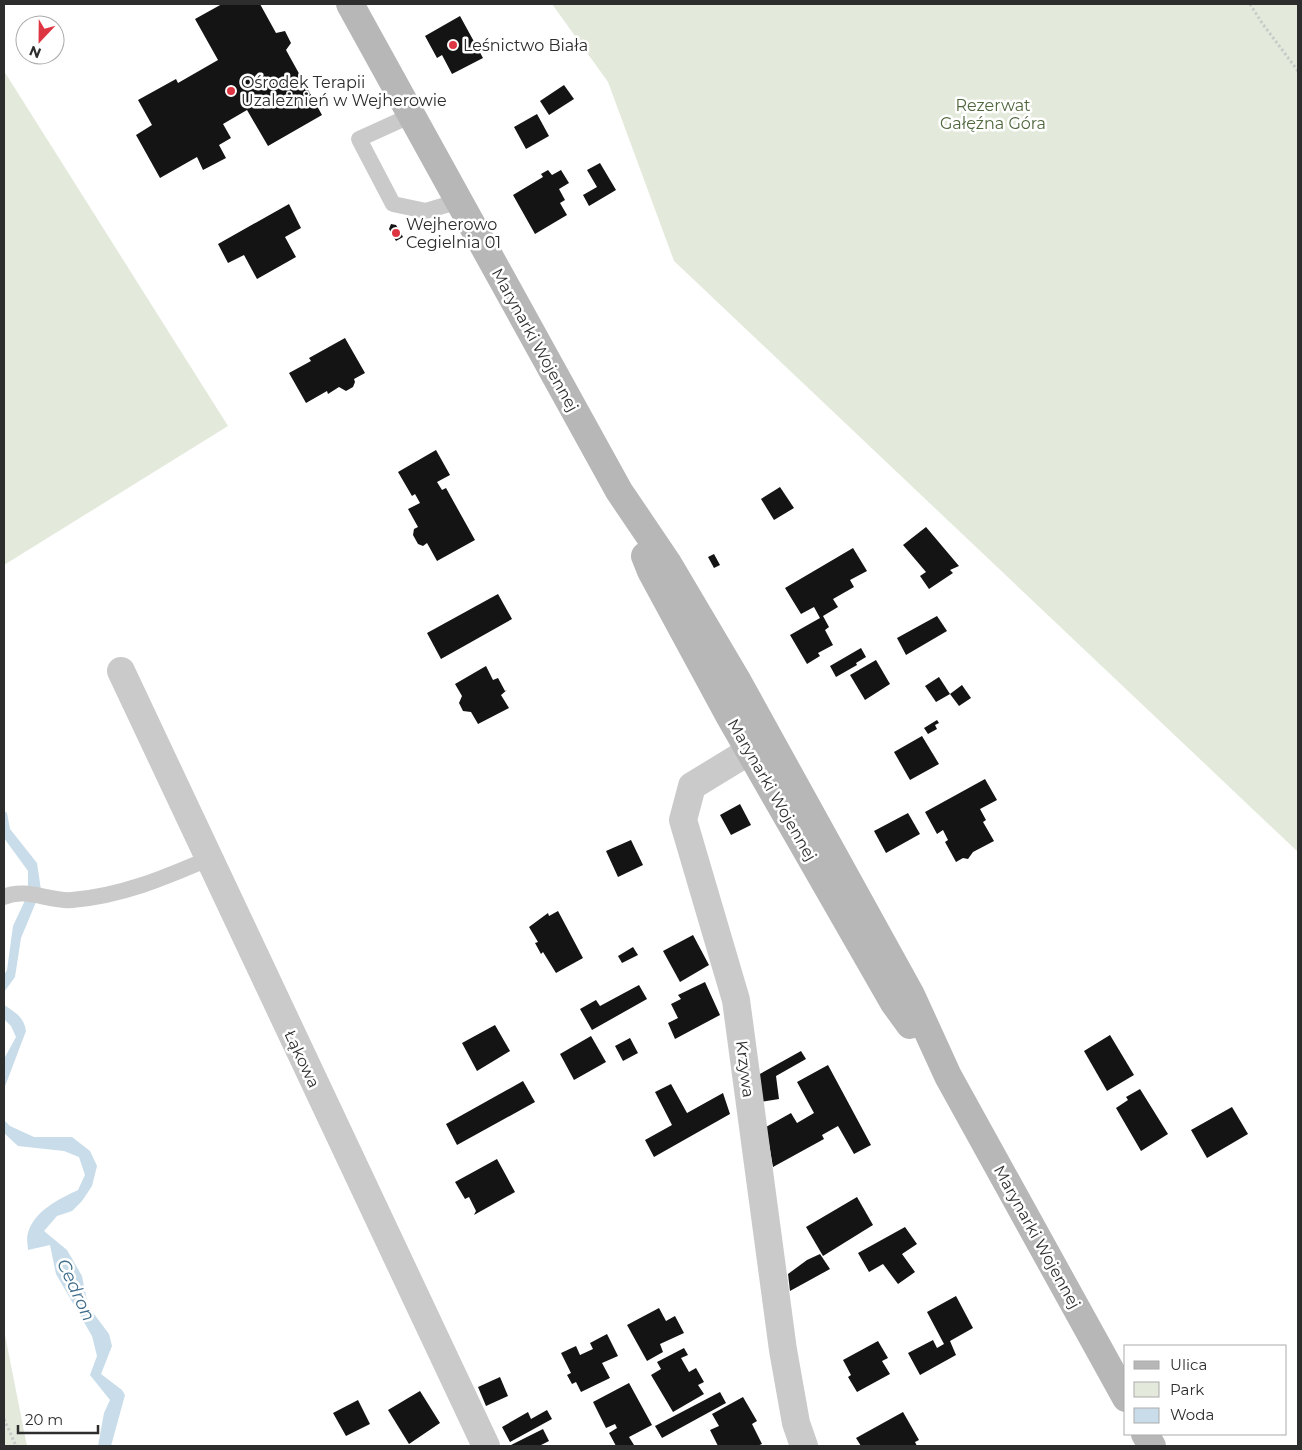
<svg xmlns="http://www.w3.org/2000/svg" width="1302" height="1450" font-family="Montserrat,sans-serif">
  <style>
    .green { fill: #e3eadb }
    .water { fill: #c8dce9 }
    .building { fill: #141414 }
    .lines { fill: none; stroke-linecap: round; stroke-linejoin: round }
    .path { stroke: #cacaca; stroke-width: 3; stroke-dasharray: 2.5 2.5; stroke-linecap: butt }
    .service { stroke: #cacaca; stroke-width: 16 }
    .minor { stroke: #cacaca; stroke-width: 28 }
    .secondary { stroke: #b7b7b7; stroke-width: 28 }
    .poi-dot { fill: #dd3642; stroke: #fff; stroke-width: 2 }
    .labels { text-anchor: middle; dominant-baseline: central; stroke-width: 5; stroke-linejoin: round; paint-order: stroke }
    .poi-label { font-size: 16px; fill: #2d2d2d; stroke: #fff; text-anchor: start }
    .park-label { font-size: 16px; fill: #50673d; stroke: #fff }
    .street-label { font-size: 16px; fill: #2d2d2d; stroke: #fff }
    .water-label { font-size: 18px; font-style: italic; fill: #3f6d8b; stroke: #fff }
  </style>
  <rect width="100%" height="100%" fill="#fff"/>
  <g class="green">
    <path d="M552,4H1298V852L674,261L608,82Z"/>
    <path d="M4,71L228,426L4,565Z"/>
    <path d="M4,1330L27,1446H4Z"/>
  </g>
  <g class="water">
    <path d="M4,811L7,813L10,829L37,863L41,890L21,938L15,977L4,992V975L7,970L13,926L28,894V871L4,838Z"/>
    <path d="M4,1005C15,1012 24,1017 26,1031L4,1089V1059L16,1037L11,1026L4,1019Z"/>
    <path d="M4,1120L10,1126L34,1137H72L90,1151L97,1166L92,1186L82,1201L72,1211L57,1216L44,1231L67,1250L82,1276L88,1306L109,1334L112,1346L101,1374L122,1390L125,1395L111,1446H98L104,1413L110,1400L90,1375L97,1356L92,1336L56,1274L50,1245L28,1250C28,1245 26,1238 28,1233C34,1211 59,1199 78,1190L85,1175L79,1157L64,1151L18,1146L4,1133Z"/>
  </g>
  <g class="building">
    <path d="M222,4H260L276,33L285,31L291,43L286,50L322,115L268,146L247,110L223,124L231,138L219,145L226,158L203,170L197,157L160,178L136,135L152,125L138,100L176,79L178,83L218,60L195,19Z"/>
    <path d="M460,16L483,58L452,74L442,55L437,58L425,36Z"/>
    <path d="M564,85L574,99L549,115L540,101Z"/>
    <path d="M537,114L549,136L526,149L514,127Z"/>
    <path d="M600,163L616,190L589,206L583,195L597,187L587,170Z"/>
    <path d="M548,170L552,175L561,170L569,183L559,189L565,200L560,203L567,215L535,234L513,195L543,177L541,174Z"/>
    <path d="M289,204L301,228L285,237L296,257L257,279L244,255L228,263L218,244Z"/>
    <path d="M391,224L396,225L403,237L396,241L389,229Z"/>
    <path d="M345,338L365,373L354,379L355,382L353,387L346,391L339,387L328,394L327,391L306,403L289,373L311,361L309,358Z"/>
    <path d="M436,450L450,475L437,482L442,490L446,488L475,540L437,561L427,543L423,546L418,544L413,535L414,529L418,527L408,509L420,503L415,494L412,496L398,472Z"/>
    <path d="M780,487L794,508L774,520L761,499Z"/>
    <path d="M926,527L959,566L950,570L953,573L929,589L920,576L926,572L903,545Z"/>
    <path d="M853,548L867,571L850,580L854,587L833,599L838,607L823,616L829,627L825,630L833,645L818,653L820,656L807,664L790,635L820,618L814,607L801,614L785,588Z"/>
    <path d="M714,554L720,565L714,568L708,557Z"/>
    <path d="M498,594L512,619L441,659L427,633Z"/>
    <path d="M937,616L947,631L906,655L897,638Z"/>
    <path d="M861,648L866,657L856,663L857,665L836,677L830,666Z"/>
    <path d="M876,660L890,684L865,700L850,675Z"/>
    <path d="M486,666L493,680L498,678L505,691L507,690L501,695L509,708L478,724L471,712L463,711L459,703L462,696L455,684Z"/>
    <path d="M939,677L950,694L936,702L925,686Z"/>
    <path d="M962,685L971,698L959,706L950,694Z"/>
    <path d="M937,720L939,723L935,725L937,729L928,734L924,728Z"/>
    <path d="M922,736L939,764L910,780L894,752Z"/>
    <path d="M985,779L997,800L980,809L986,820L983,822L994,841L973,852L968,859L963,858L956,862L945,842L948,840L943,830L937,834L925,812Z"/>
    <path d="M740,804L751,825L731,835L720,815Z"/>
    <path d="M908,813L920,834L886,853L874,831Z"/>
    <path d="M631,840L643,865L618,877L606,851Z"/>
    <path d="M558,911L583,958L556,973L543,952L541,954L535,943L538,942L529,927L548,913L549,916Z"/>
    <path d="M693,935L709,965L680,982L663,951Z"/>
    <path d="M633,947L638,955L622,963L618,956Z"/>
    <path d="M705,982L720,1015L675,1039L668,1023L678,1018L671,1004L681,999L678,995Z"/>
    <path d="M639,985L647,999L592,1030L580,1009L596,1000L600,1006Z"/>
    <path d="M495,1025L510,1051L477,1071L462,1043Z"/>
    <path d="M1110,1035L1134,1075L1107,1091L1084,1051Z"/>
    <path d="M591,1036L606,1062L574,1080L560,1054Z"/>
    <path d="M630,1038L638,1053L623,1061L615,1046Z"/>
    <path d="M801,1051L806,1059L776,1076L779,1099L761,1102L758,1075Z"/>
    <path d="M828,1065L871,1145L854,1154L838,1126L822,1135L824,1139L773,1167L766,1127L791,1113L797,1123L814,1113L797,1082Z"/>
    <path d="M523,1081L535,1102L457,1145L446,1124Z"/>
    <path d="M671,1084L687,1113L723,1093L730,1114L654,1157L645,1140L672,1125L655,1092Z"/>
    <path d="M1140,1089L1168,1134L1141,1151L1116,1108L1128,1100L1126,1097Z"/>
    <path d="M1232,1107L1248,1134L1207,1158L1191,1130Z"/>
    <path d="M497,1159L515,1192L474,1215L476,1211L469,1197L465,1199L455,1182Z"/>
    <path d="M857,1197L873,1225L823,1256L806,1227Z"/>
    <path d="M905,1227L917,1244L902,1254L915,1272L898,1284L883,1264L869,1272L858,1253Z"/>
    <path d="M820,1254L830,1269L790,1291L788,1274L807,1260Z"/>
    <path d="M956,1296L973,1328L950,1341L956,1355L920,1375L908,1353L933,1340L937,1348L944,1344L927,1312Z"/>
    <path d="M659,1308L666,1321L675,1316L684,1333L660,1344L663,1352L647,1361L627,1325Z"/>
    <path d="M607,1334L618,1356L602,1363L610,1378L581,1392L576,1382L572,1384L567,1375L571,1373L561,1353L576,1346L580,1355L593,1349L590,1343Z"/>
    <path d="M878,1341L888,1358L882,1361L890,1374L857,1392L848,1377L851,1375L843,1360Z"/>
    <path d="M684,1348L688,1355L681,1358L689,1372L696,1368L704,1382L698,1385L704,1394L673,1412L651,1375L661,1369L657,1362Z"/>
    <path d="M500,1377L508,1396L486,1406L478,1387Z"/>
    <path d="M629,1383L652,1425L629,1437L634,1445L616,1446L609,1433L617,1428L615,1424L606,1428L593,1402Z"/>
    <path d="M420,1391L440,1423L409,1444L388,1410Z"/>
    <path d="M720,1392L726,1403L662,1438L655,1426Z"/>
    <path d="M743,1397L757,1421L752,1424L762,1444L757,1446H718L710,1430L719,1426L712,1414Z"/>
    <path d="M358,1400L370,1424L346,1436L333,1413Z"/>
    <path d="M547,1410L552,1419L510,1442L502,1427L528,1412L531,1419Z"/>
    <path d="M903,1412L919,1440L915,1442L917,1446H861L856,1438Z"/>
    <path d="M543,1429L549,1441L539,1446H509Z"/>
  </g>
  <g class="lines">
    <g class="path">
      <path d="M1250,4L1262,23L1298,71"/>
      <path d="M4,1419L16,1446"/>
    </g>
    <g class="service">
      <path d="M412,115L359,139L393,204L426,211L459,201"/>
      <path d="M4,897C26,887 50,902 72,900C121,896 164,878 208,859"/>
    </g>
    <g class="minor">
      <path d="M121,671L486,1446"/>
      <path d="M769,739L692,786L683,820L736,1000L783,1350L796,1423L804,1446"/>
    </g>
    <g class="secondary">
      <path d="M350,4L619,491L667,562L738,682L911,995L948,1076L1126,1398"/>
      <path d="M645,556L651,571L730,717L894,1003L910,1025"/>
      <path d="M1145,1434L1152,1446"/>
    </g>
  </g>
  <g class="poi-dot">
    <circle cx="453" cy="45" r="5"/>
    <circle cx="231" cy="91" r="5"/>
    <circle cx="396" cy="233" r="5"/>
  </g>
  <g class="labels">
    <g class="poi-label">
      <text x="463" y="45">Leśnictwo Biała</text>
      <text x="241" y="82">Ośrodek Terapii<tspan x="241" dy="18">Uzależnień w Wejherowie</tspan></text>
      <text x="406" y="224">Wejherowo<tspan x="406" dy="18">Cegielnia 01</tspan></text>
    </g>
    <g class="park-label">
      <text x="993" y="105">Rezerwat<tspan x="993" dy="18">Gałęźna Góra</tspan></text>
    </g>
    <g class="street-label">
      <text transform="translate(535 340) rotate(61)">Marynarki Wojennej</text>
      <text transform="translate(772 790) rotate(60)">Marynarki Wojennej</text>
      <text transform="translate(302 1059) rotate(65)">Łąkowa</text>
      <text transform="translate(745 1069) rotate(83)">Krzywa</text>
      <text transform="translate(1037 1237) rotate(61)">Marynarki Wojennej</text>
    </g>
    <g class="water-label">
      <text transform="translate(76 1290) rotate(65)">Cedron</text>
    </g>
  </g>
  <rect width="1302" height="1450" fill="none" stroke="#2d2d2d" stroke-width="10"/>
  <rect x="1124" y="1345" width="162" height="90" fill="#ffffff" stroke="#ababab"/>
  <rect x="1134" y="1361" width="25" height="8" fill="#b7b7b7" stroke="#ababab"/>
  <text x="1170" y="1370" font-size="15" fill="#2d2d2d">Ulica</text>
  <rect x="1134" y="1382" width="25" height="15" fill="#e3eadb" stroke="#ababab"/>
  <text x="1170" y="1395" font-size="15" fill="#2d2d2d">Park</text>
  <rect x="1134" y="1408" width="25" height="15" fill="#c8dce9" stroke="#ababab"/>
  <text x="1170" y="1420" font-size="15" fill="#2d2d2d">Woda</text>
  <g transform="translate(40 40) rotate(202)"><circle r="24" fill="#ffffff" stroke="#ababab"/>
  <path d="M0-4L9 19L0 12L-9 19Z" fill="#dd3642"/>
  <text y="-8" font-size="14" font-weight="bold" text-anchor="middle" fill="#2d2d2d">N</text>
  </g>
  <path d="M18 1425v8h80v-8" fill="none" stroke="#2d2d2d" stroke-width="2.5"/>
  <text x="25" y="1425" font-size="15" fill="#2d2d2d" stroke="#ffffff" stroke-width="4" paint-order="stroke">20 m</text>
</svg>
